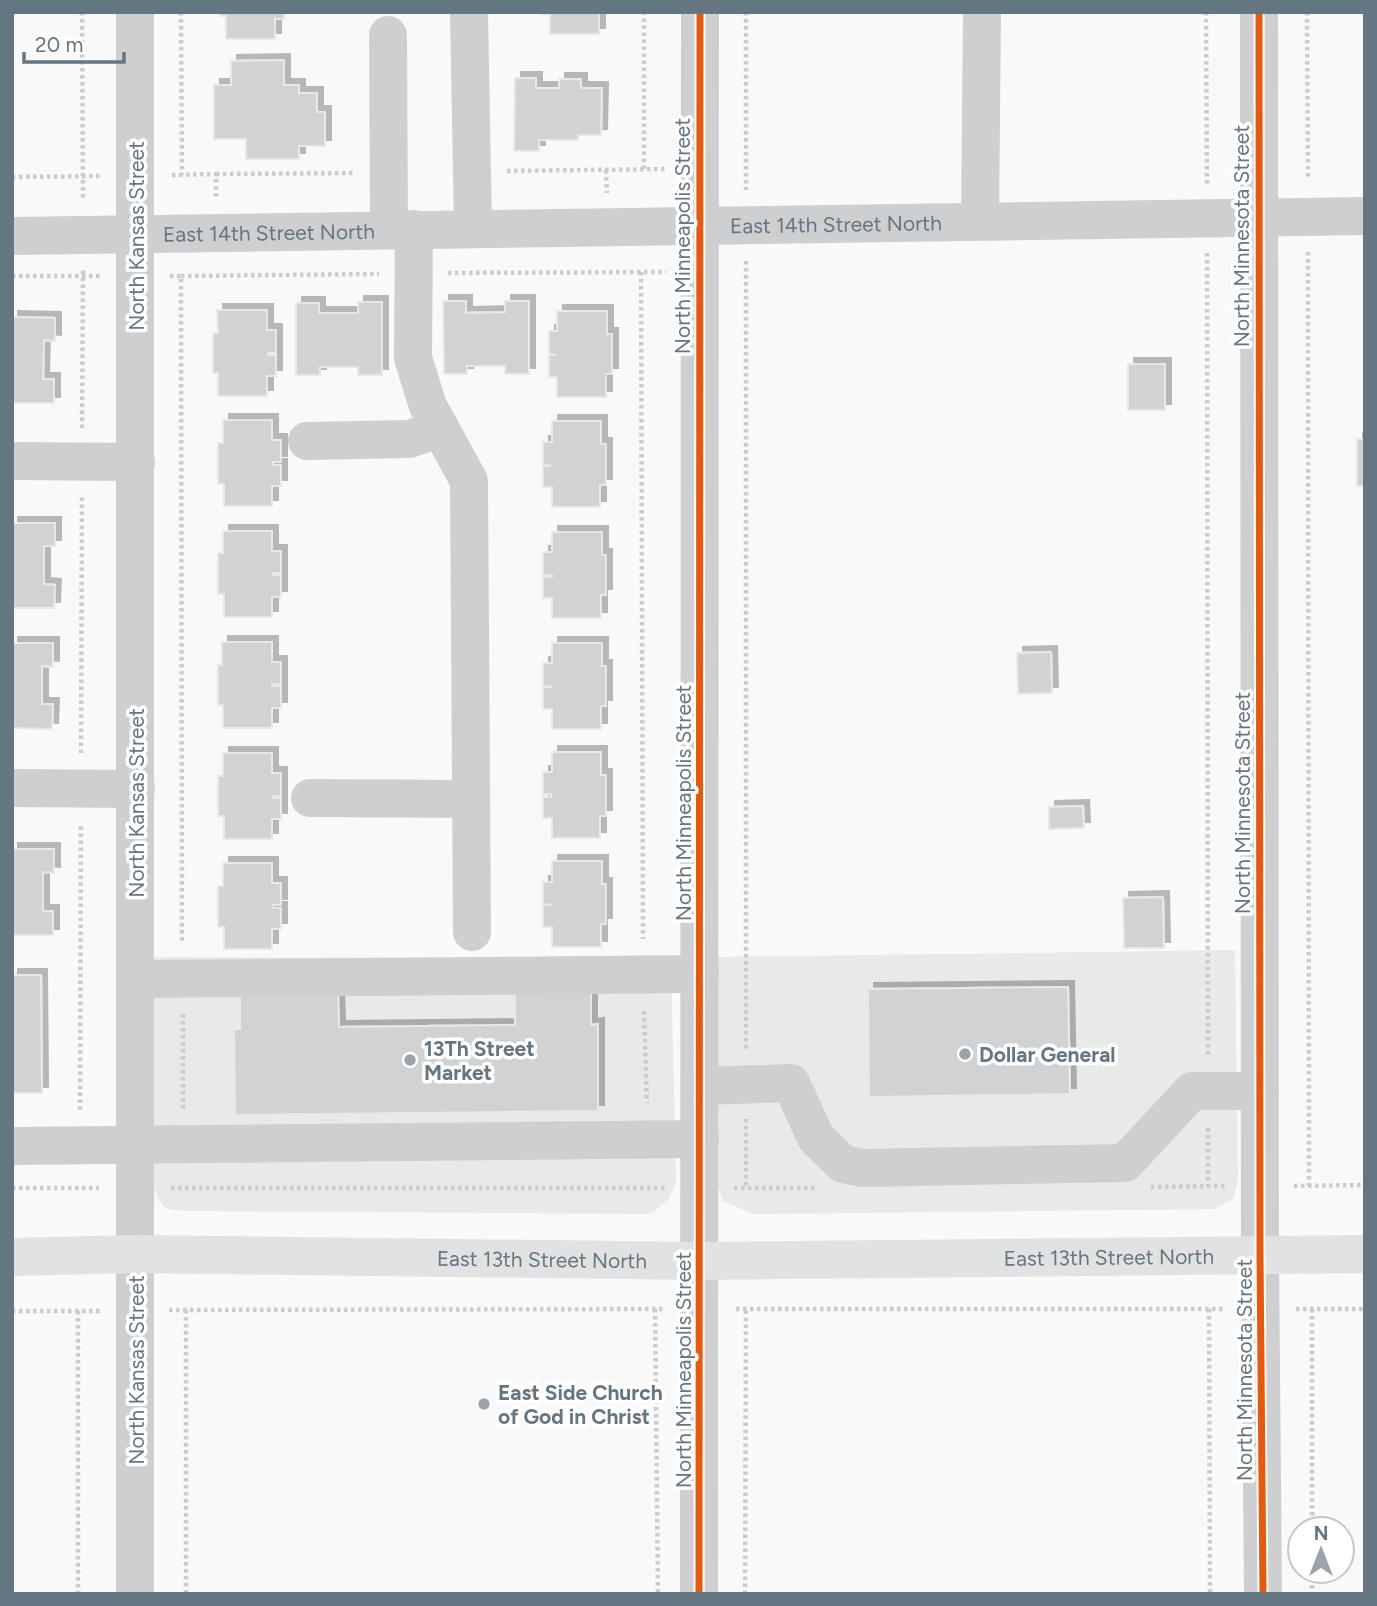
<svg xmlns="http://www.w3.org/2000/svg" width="1377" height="1606" font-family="Figtree,sans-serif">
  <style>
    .built { fill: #e8e9e9 }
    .building { fill: #d0d2d3; stroke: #e8e8e8; stroke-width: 2; filter: url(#shadow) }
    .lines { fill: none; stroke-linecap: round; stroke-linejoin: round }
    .path { stroke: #cbcccd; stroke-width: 4.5; stroke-dasharray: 3.5 3.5; stroke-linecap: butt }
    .minor { stroke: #cecfd0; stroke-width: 38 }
    .major { stroke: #e1e2e2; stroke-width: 38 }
    .cycleway-casing { stroke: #fff; stroke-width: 11 }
    .cycleway { stroke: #e8590c; stroke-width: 7 }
    .poi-dot { fill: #99a4ac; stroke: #fff; stroke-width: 2.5 }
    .labels { text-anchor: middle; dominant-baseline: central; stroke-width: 7; stroke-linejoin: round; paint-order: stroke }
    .street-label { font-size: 21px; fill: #657683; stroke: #fff }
    .poi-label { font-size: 21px; font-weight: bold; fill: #657683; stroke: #fff; text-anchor: start }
  </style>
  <defs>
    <filter id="shadow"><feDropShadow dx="6" dy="-6" stdDeviation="0" flood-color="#0004"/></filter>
  </defs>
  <rect width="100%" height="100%" fill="#f9f9f9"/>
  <g class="built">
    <path d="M1235,950L1238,1179L1233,1199L1214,1209L753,1214L723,1201L718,1187L717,957Z"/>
    <path d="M152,957L671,958L676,1183L668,1200L651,1214L189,1211L166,1209L157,1196L152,1181Z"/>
  </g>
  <g class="building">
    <path d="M220,12H284V19H275V39H226V16H220Z"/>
    <path d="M541,12H599V34H550V14H541Z"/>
    <path d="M284,60V85H299V93H317V112H325V146H299V159H246V139H214V85H231V61Z"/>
    <path d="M515,78H536V88H559V79H581V88H602L601,135H578V140H539V151H514Z"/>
    <path d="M443,301H466V313L505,312V301H529V374H505V366H467V374H444Z"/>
    <path d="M358,302H382V375H358V367H320V375H296V303H319V313H358Z"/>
    <path d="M217,310H267V330H276V353H268V355H276V376H267V396H218V373H213V333H218Z"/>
    <path d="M557,311H607V334H612V374H606V397H557V377H549V355H557L549,354V331H557Z"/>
    <path d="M12,317L55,318V341L44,340L43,379H54V403H12Z"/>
    <rect x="1128" y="364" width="37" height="46"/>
    <path d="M223,420H272V440H281V462H273V465H281V486H272V506H224V484H218V443H223Z"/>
    <path d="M552,421H601V444H606V485H600V507H552V487H543V466H551L543,464V442H552Z"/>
    <rect x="1357" y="439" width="8" height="47"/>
    <path d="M12,523H55V546H44V584L55,585L54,608H12Z"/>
    <path d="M223,531H272V551H281V573H273V575H281V597H272V617H224V594H218V553H223Z"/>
    <path d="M552,532H602V555H606V595H601V618H552V598H543V577H552V575H543V552H552Z"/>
    <path d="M222,642H272V662H281V684H272V686H281V708H272V728H223V705H218V665H222Z"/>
    <path d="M12,643H53V667L42,666V704H53L52,729L12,728Z"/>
    <path d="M552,643H602V666H606V706H601V729H552V709H543V687H552L543,686V663H552Z"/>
    <path d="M1051,652L1052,693L1018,694L1017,653Z"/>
    <path d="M552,752H601V775H606V816H600V838H552V818H543V797H551V794H543V772H552Z"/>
    <path d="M223,753H272V773H281V796H273V798H281V819H272V839H224V816H218V776H223Z"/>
    <path d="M1083,806L1084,828L1049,829V807Z"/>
    <path d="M12,849H54V873L43,872V911H53V935H12Z"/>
    <path d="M552,861H602V884H606V924H601V947H552V927H543V905H552L543,904V882H552Z"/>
    <path d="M223,863H272V883H281V905H273V908H281V929H272V949H224V927H218V886H223Z"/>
    <path d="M1163,897L1164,948H1124L1123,898Z"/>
    <path d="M12,975H41L42,1093H12Z"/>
    <path d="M1068,987L1070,1094L869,1097L868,989Z"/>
    <path d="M591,992V1025L598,1024V1111L235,1115L234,1029H240V995L338,994L339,1027L515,1025V993Z"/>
  </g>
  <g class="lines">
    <g class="path">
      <path d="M82,12L83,200"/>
      <path d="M181,12L182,175"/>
      <path d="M746,12V190"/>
      <path d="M1206,12L1207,185"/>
      <path d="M1307,12L1308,180"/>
      <path d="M644,169V12"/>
      <path d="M606,170L607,193"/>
      <path d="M507,171L667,169"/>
      <path d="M216,174L355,173"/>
      <path d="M172,175L216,174V198"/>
      <path d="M12,177L100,176"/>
      <path d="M1308,252L1309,1186"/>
      <path d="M1207,253L1208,1056"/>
      <path d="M746,261V1051"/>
      <path d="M641,272L643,939"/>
      <path d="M448,273L666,272"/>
      <path d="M12,276H102"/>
      <path d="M170,276H181L182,942"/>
      <path d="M181,276L379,274"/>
      <path d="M82,428L83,268"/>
      <path d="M81,753L82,496"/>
      <path d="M644,1011L647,1103"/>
      <path d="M183,1014V1110"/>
      <path d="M80,1110L81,825"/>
      <path d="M746,1119V1188"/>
      <path d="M1208,1128V1186"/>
      <path d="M1294,1186L1365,1185"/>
      <path d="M1151,1187L1226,1186"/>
      <path d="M12,1188H99"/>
      <path d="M171,1188H666"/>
      <path d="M734,1188H816"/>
      <path d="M655,1309L658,1594"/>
      <path d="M736,1309H1224"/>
      <path d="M1209,1309L1210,1594"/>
      <path d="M1296,1309H1365"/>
      <path d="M1312,1309V1529"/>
      <path d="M169,1310L664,1309"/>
      <path d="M186,1310V1594"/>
      <path d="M12,1311H100"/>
      <path d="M78,1311V1594"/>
      <path d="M1312,1571V1594"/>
      <path d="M745,1594L746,1309"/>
    </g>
    <g class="minor">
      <path d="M469,12L473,228"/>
      <path d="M1259,12L1260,1256L1263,1594"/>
      <path d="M388,35L389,230"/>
      <path d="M980,221L982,12"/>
      <path d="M414,229L413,358L428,406L469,481L472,932"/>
      <path id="s1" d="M12,236L1365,216"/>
      <path d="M307,441L410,439L440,428"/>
      <path d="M12,461L136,462"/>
      <path d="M12,788L136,789"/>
      <path d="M310,798L471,799"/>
      <path d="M136,979L700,974"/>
      <path d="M700,1086L791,1083L816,1138L843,1164L862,1168L1125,1163L1192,1091H1260"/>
      <path d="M12,1146L700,1139"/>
      <path d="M135,1594V12"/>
      <path d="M699,1594L700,12"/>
    </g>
    <path class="major" id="s2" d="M12,1257L136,1254L701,1261L1365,1254"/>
    <g class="cycleway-casing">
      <g id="cycleway">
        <path d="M1259,12L1260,1256L1263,1594"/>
        <path d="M699,1594L700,12"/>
      </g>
    </g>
    <use href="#cycleway" class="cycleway"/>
  </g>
  <g class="poi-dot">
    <circle cx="965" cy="1054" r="7"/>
    <circle cx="410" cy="1060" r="7"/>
    <circle cx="484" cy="1404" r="7"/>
  </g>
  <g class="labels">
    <g class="street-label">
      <text stroke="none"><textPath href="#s1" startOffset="824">East 14th Street North</textPath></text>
      <text stroke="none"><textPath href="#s1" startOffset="257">East 14th Street North</textPath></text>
      <text transform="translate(136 236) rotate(-90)">North Kansas Street</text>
      <text transform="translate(682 236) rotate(-90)">North Minneapolis Street</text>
      <text transform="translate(1241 236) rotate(-90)">North Minnesota Street</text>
      <text transform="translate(136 803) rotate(-90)">North Kansas Street</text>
      <text transform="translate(683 803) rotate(-90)">North Minneapolis Street</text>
      <text transform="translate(1242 803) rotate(-90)">North Minnesota Street</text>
      <text stroke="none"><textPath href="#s2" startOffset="1097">East 13th Street North</textPath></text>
      <text stroke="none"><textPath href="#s2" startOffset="530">East 13th Street North</textPath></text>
      <text transform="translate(136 1370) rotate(-90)">North Kansas Street</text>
      <text transform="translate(683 1370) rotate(-90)">North Minneapolis Street</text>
      <text transform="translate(1244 1370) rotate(-90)">North Minnesota Street</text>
    </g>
    <g class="poi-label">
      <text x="424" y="1048">13Th Street<tspan x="424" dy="24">Market</tspan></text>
      <text x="979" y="1054">Dollar General</text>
      <text x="498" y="1392">East Side Church<tspan x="498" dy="24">of God in Christ</tspan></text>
    </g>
  </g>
  <rect width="1377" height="1606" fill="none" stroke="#657683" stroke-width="28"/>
  <g transform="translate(1321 1550)"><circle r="33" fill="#ffffff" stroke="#c1c8cd" stroke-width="2"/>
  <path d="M0-5L12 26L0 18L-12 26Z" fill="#99a4ac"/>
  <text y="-10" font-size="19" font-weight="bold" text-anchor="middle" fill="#657683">N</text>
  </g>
  <path d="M24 52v10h100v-10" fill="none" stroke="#657683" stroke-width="3.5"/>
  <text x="35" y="52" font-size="21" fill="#657683" stroke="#ffffff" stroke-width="5" paint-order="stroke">20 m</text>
</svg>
